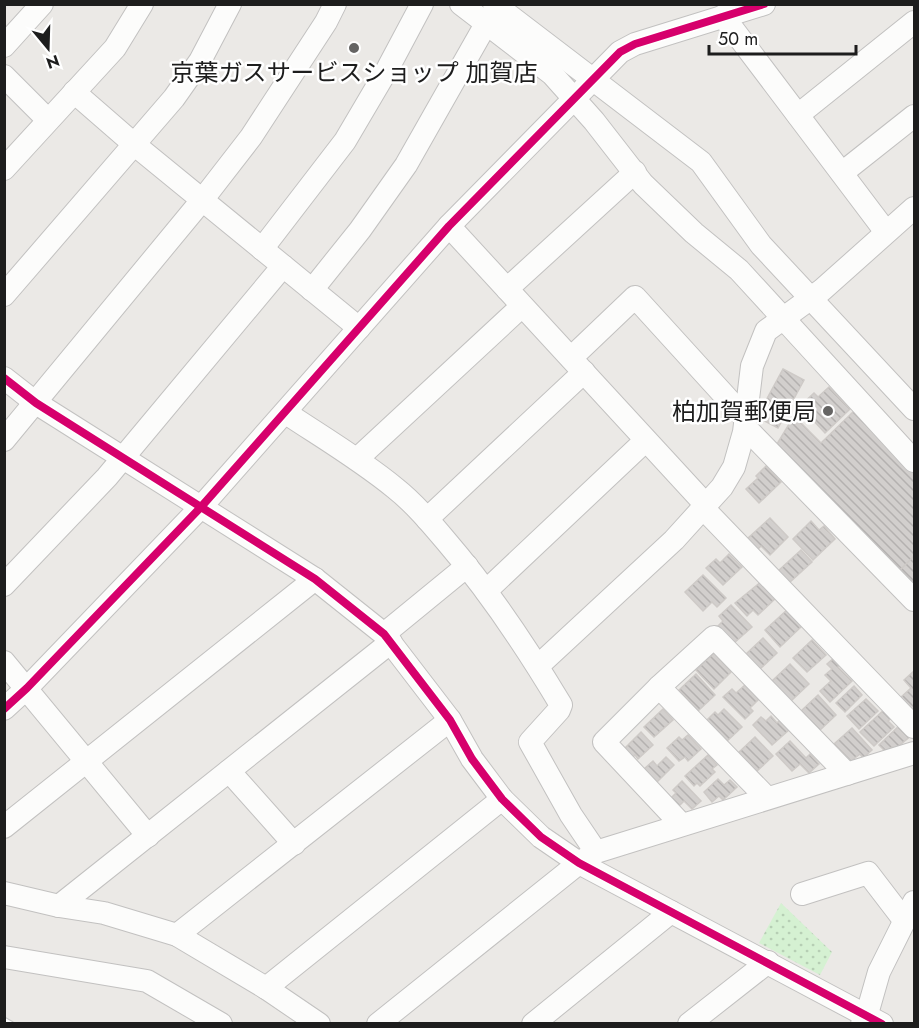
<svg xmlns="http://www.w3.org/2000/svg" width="919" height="1028" font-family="Jost,'Noto Sans JP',sans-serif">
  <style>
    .park { fill: url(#park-dots) }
    .building { fill: url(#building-back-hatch); stroke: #cecac7; stroke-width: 1.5 }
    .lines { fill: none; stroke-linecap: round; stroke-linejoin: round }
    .minor-casing { stroke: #c2c1c0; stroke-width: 24 }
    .minor { stroke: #fcfcfb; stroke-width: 22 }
    .rail-casing { stroke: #cacac9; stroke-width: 7 }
    .rail { stroke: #fff; stroke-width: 4.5; stroke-dasharray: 14; stroke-linecap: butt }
    .cycleway-casing { stroke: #fff; stroke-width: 11 }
    .cycleway { stroke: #d6006c; stroke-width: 8 }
    .poi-dot { fill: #656463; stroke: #fff; stroke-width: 2 }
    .labels { text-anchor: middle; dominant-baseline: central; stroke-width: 5; stroke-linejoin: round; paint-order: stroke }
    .poi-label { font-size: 24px; fill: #1d1d1d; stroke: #fff }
  </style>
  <defs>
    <pattern id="park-dots" width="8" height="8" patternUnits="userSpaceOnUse" patternTransform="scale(1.5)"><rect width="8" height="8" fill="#d5f1d2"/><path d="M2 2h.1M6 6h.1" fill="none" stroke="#b6ceb4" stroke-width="1.8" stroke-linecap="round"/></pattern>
    <pattern id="building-back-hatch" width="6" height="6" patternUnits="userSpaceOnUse" patternTransform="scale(1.5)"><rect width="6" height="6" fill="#d2cfcd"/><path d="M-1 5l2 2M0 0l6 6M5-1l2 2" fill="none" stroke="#b4b1b0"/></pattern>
  </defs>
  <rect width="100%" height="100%" fill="#ebe9e6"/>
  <path class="park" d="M781,903L832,952L820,975L759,943Z"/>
  <g class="building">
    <path d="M783,369L804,380L778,428L757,417Z"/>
    <path d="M829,387L850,409L825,433L800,406L814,393L818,397Z"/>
    <path d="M855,410L914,473V589L774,449L794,416L821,443Z"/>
    <path d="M766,466L781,482L759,503L746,489L758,478L756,476Z"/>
    <path d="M770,518L788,537L770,555L761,546L758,549L747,539Z"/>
    <path d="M811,521L819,530L824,526L835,539L813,560L793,539Z"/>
    <path d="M801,550L812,562L789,583L778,571Z"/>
    <path d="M729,554L742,567L723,585L706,568L716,559L720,563Z"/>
    <path d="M914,556V588L899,571Z"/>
    <path d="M703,575L726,598L717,607L712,602L703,611L685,592Z"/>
    <path d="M762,581L777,597L758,615L753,610L747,616L735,603Z"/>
    <path d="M731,605L752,627L734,643L718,626L723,621L719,616Z"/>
    <path d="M788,609L803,625L780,647L765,630Z"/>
    <path d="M763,638L777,653L760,669L746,654Z"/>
    <path d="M812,640L826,655L807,672L793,658Z"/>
    <path d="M714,653L731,672L714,689L696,670Z"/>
    <path d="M835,657L841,663L838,667L852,681L830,702L820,691L831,681L825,675L832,669L827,664Z"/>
    <path d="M790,664L809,684L791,701L772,681Z"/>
    <path d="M914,671V709L912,712L900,698L911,688L904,680Z"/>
    <path d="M696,674L715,695L698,711L679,690Z"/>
    <path d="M745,685L759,699L750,708L753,711L745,719L723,697L732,689L736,693Z"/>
    <path d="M854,686L862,695L845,712L836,703Z"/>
    <path d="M818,695L836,715L819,731L801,711Z"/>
    <path d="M866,699L878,711L859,729L847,716Z"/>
    <path d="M886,708L894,716L888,721L894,727L874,746L860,732Z"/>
    <path d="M663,709L673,720L654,737L644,727Z"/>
    <path d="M724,709L742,727L726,742L706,721L715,712L718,715Z"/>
    <path d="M771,716L777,723L780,720L789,730L772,745L753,725L761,717L766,721Z"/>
    <path d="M901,724L912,735L895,749L892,747L886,752L879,745Z"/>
    <path d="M852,728L872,750L863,758L860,754L851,761L834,744Z"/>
    <path d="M641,732L653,745L638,759L635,755L631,759L623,750Z"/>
    <path d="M688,735L701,749L688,761L685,757L679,761L667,748L679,737L682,740Z"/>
    <path d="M755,737L773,756L756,772L738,753Z"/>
    <path d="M790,741L806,758L810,754L819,764L809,773L800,764L792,771L776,754Z"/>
    <path d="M708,755L717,765L712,769L715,772L700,786L697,783L694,786L685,776Z"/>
    <path d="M666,757L674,765L657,782L644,769L653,761L657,766Z"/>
    <path d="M718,779L724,785L730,780L737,787L723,800L719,796L712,802L704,792Z"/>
    <path d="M682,781L701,801L692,809L684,801L678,807L670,799L676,793L673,790Z"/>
  </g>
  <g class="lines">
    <g class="minor-casing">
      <g id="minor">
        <path d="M461,4L552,74L594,121L643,184L694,233L739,270L914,461"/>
        <path d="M494,4L701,162L761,245L914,409"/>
        <path d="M723,16L886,232"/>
        <path d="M4,46L42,4"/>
        <path d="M4,76L48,120"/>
        <path d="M74,92L135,145L359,328"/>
        <path d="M798,115L914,22"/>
        <path d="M4,169L115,48L142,4"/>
        <path d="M842,173L914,116"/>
        <path d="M449,226L705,504"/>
        <path d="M262,249L345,141L388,68L422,4"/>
        <path d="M507,289L635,172"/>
        <path d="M312,290L360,230L406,165L486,24"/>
        <path d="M4,295L174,98L200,61L230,4"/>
        <path d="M571,358L635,297L746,419"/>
        <path d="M4,378L36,403L315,579L384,634L450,720L472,759L502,799L541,837L579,863L882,1024"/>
        <path d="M286,413C322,437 361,460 395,488C414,503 430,522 446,541C489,591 527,648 561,705L559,710L530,742L571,815L596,852"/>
        <path d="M745,427L914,600"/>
        <path d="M4,440L203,199L251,137L326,22L335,4"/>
        <path d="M357,459L522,306"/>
        <path d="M702,507L914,727"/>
        <path d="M427,519L584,372"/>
        <path d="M4,585L107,477L283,266"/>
        <path d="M486,591L645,441"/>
        <path d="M384,634L467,566"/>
        <path d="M4,662L148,836"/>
        <path d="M538,666L674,540L722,487L734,467L744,432L752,366L766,331L822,290L914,208"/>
        <path d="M659,687L767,798"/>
        <path d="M4,709L27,688L201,507L449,226L620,52L635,44L764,4"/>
        <path d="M229,771L294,844"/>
        <path d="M681,824L604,742L659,687L714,637L847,774"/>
        <path d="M4,827L315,579"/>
        <path d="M4,893L59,906L104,913L177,935L266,988L319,1024"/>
        <path d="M802,894L868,873L904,920"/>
        <path d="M59,906L391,642"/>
        <path d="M177,935L450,720"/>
        <path d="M4,957L147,981L221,1024"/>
        <path d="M266,988L502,799"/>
        <path d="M378,1024L579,863L596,852L914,753"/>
        <path d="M533,1024L671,912"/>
        <path d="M689,1024L768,962"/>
        <path d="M862,1024L867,1014L879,972L914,902"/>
      </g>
    </g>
    <use href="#minor" class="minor"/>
    <g class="rail-casing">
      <path id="rail" d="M4,1020L11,1024"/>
    </g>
    <use href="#rail" class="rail"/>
    <g class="cycleway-casing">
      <g id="cycleway">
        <path d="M4,378L36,403L315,579L384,634L450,720L472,759L502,799L541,837L579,863L882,1024"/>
        <path d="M4,709L27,688L201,507L449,226L620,52L635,44L764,4"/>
      </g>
    </g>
    <use href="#cycleway" class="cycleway"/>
  </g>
  <g class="poi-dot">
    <circle cx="354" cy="48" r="6"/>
    <circle cx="828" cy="411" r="6"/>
  </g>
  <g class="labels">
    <g class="poi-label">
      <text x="354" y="72">京葉ガスサービスショップ 加賀店</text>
      <text x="816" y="411" text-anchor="end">柏加賀郵便局</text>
    </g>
  </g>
  <rect width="919" height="1028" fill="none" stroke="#1d1d1d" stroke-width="12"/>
  <g transform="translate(48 48) rotate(161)" stroke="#ffffff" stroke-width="4.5" paint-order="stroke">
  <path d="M0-4.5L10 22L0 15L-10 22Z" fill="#1d1d1d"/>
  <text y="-9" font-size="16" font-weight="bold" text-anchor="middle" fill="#1d1d1d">N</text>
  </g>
  <path d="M709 45v9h147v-9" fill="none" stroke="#1d1d1d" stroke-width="3"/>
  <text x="718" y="45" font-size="18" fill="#1d1d1d" stroke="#ffffff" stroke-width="4.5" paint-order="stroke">50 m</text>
</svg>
